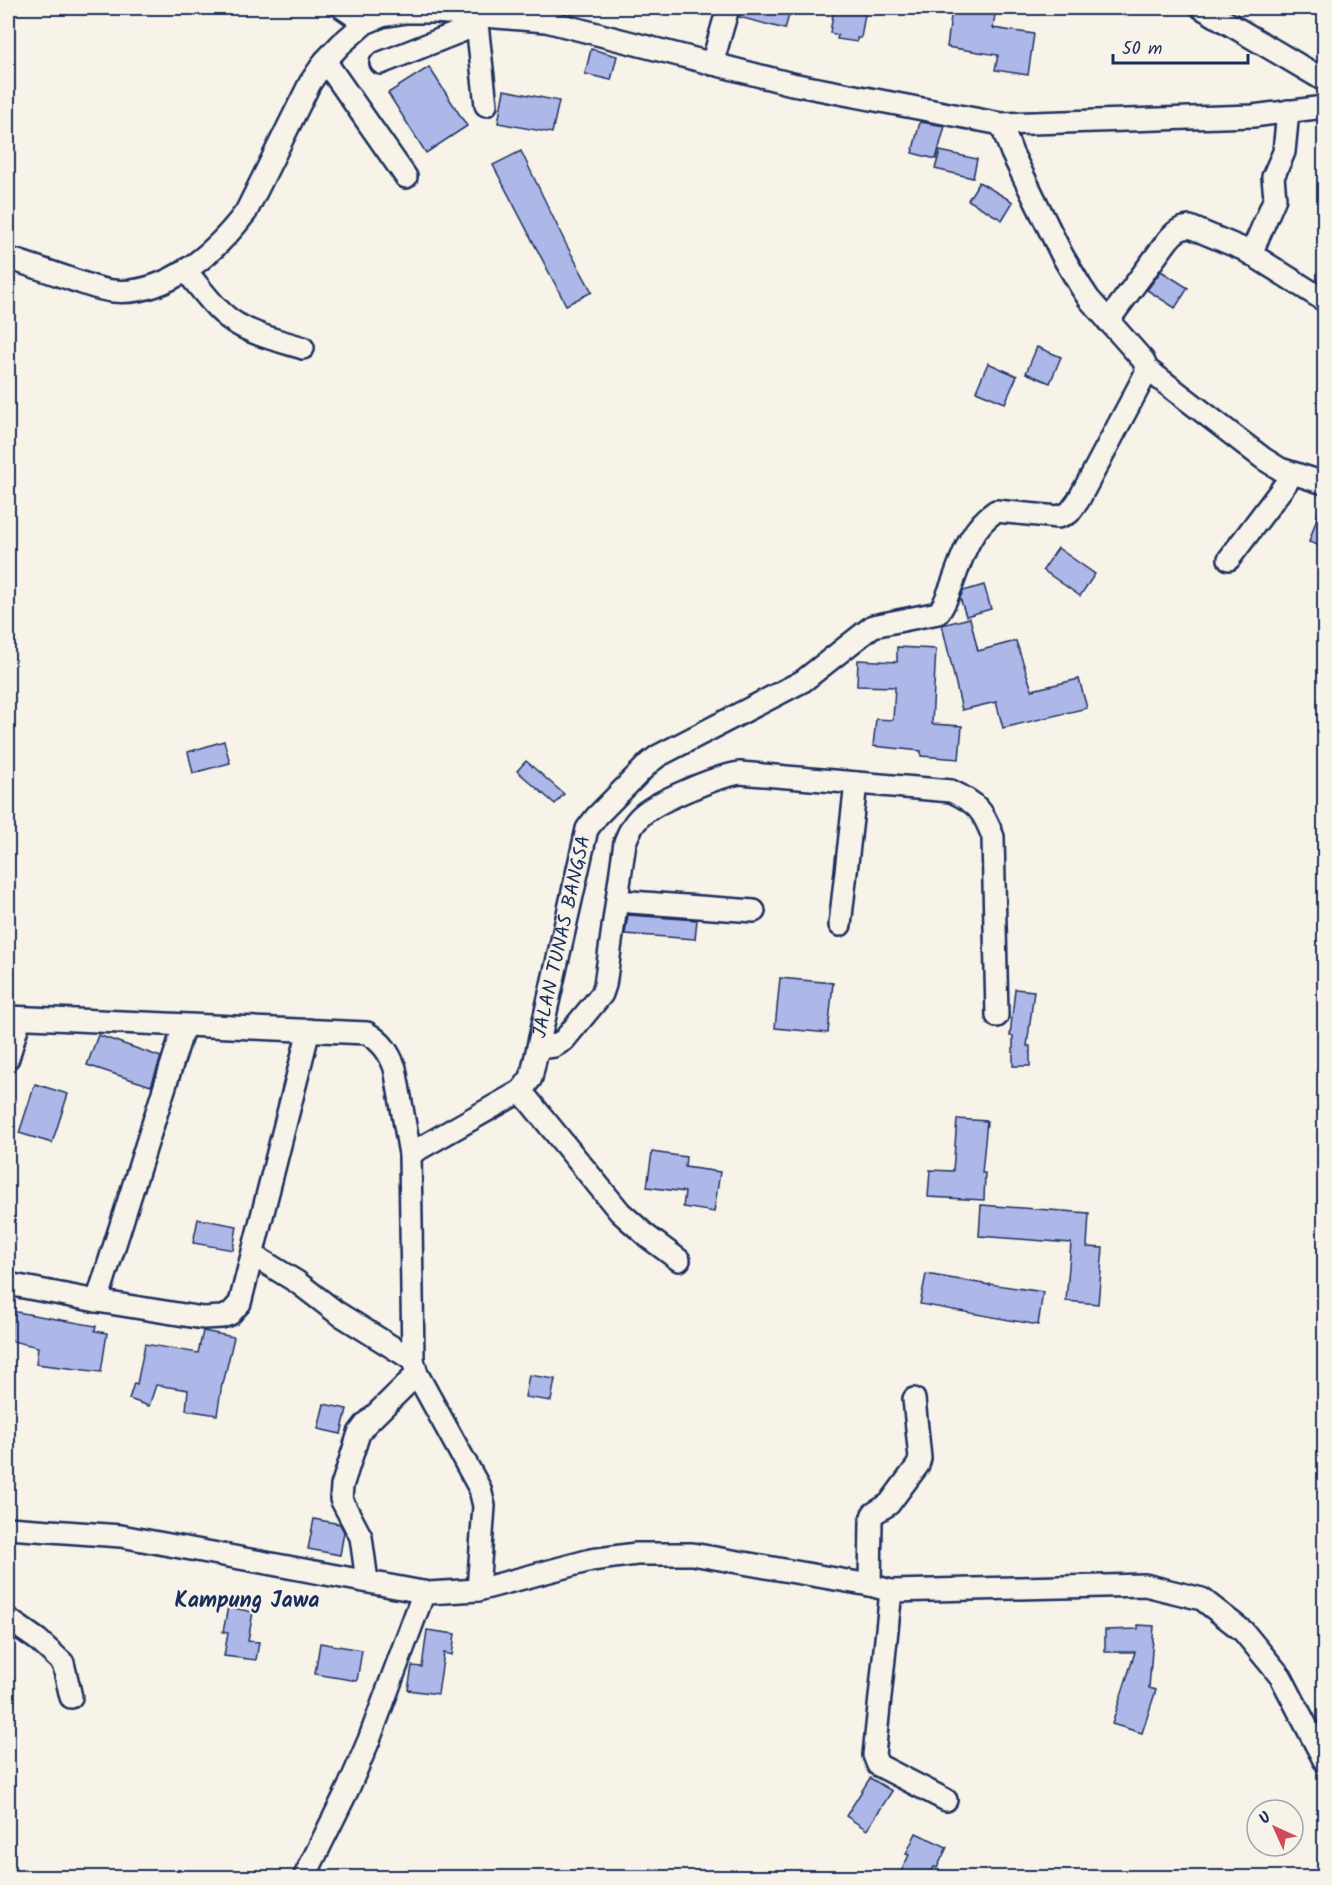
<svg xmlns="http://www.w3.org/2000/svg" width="1332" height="1885" font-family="Kalam,sans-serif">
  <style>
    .building { fill: #adb8e8; stroke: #1b2f5e; stroke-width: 1.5 }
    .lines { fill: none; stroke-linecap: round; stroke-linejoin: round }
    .minor-casing { stroke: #1b2f5e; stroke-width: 26 }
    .minor { stroke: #f7f3e8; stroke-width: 21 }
    .labels { text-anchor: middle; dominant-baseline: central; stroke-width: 4.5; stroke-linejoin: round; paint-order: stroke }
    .street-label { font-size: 20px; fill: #1b2f5e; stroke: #f7f3e8 }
    .quarter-label { font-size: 22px; font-weight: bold; fill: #1b2f5e; stroke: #f7f3e8 }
  </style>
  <rect width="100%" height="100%" fill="#f7f3e8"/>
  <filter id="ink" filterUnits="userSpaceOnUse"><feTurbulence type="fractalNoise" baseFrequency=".0167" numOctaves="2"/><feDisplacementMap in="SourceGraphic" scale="12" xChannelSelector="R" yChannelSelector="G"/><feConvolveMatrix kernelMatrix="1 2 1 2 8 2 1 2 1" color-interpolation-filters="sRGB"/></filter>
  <g filter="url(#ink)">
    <g class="building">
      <path d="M740,8H791L785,29L739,17Z"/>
      <path d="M834,8H866L861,38H857V42L837,39L838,35L830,33Z"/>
      <path d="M952,9L995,15L993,28L1034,34L1028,75L995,70L998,55L947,47Z"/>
      <path d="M591,49L617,56L611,80L585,74Z"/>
      <path d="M429,67L467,126L426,153L388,93Z"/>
      <path d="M504,90L559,101L552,133L498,123Z"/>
      <path d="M920,122L945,126L936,159L912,153Z"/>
      <path d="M521,151L566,244L592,292L566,305L493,165Z"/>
      <path d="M940,151L977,159L973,178L935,169Z"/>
      <path d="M979,182L1013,202L1002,220L968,200Z"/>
      <path d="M1161,271L1188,288L1175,308L1147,290Z"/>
      <path d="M1037,347L1061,357L1050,383L1026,373Z"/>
      <path d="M988,363L1017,376L1005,403L976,391Z"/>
      <path d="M1322,502H1324V547L1309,542Z"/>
      <path d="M1058,548L1095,574L1080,596L1043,570Z"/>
      <path d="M984,585L991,609L966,616L960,598L963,591Z"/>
      <path d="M970,618L978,651L1016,641L1032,690L1079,679L1087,708L1003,728L996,702L962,710L942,625Z"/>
      <path d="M897,647L936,649L932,724L962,726L959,759L921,756V751L873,746L876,719L893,720L895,687L857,686L858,660L897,662Z"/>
      <path d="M224,741L230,763L193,773L188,752Z"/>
      <path d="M526,761L564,794L555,804L517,771Z"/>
      <path d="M628,915L697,920L695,939L625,934Z"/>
      <path d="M780,978L833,983L828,1033L775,1028Z"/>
      <path d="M1015,989L1034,991L1027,1046H1030V1066H1013V1036H1010Z"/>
      <path d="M98,1035L161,1057L151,1086L87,1065Z"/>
      <path d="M35,1084L68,1094L52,1143L19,1133Z"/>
      <path d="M957,1119L987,1121L982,1173H985L984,1200L928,1197L930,1170L953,1171Z"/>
      <path d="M652,1152L686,1157L685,1167L720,1172L714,1212L683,1207L685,1192L647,1187Z"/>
      <path d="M981,1205L1089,1213L1087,1247L1103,1248L1098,1304L1066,1301L1071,1243L979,1236Z"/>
      <path d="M198,1219L237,1226L233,1250L193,1243Z"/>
      <path d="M926,1274L990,1285V1284L1043,1292L1038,1325L920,1304Z"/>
      <path d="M11,1311L96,1326L95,1331L107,1333L101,1372L36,1364L38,1347L8,1340V1325Z"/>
      <path d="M203,1331L234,1337L223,1384H222L217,1415L186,1410L188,1390L156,1385L149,1406L129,1399L134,1383L137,1384L145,1344L198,1353Z"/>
      <path d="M529,1375L555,1379L551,1401L525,1397Z"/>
      <path d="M324,1404L347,1409L341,1434L318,1429Z"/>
      <path d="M314,1519L340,1524L344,1532L340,1555L308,1549Z"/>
      <path d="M228,1607L253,1612L248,1641L259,1642L256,1660L224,1656L228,1633L223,1632Z"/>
      <path d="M1138,1625L1154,1626L1149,1688L1156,1690L1142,1733L1112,1724L1135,1652H1105V1630L1138,1629Z"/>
      <path d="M427,1630L455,1634L452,1655L444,1653L438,1694L408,1690L412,1666L422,1667Z"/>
      <path d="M320,1643L362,1650L357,1681L315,1674Z"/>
      <path d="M870,1778L892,1791L867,1830L846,1816Z"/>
      <path d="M916,1833L947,1847L937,1868L934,1867L928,1878H898L909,1855L906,1854Z"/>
    </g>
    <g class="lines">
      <g class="minor-casing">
        <g id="minor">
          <path d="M343,8L365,23"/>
          <path d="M1202,8L1324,80"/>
          <path d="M476,15L486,105"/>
          <path d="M325,61L406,177"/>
          <path d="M381,63L477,25"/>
          <path d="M712,64L728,8"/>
          <path d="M1001,124L1012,153L1062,255L1081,287L1089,299L1143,360L1147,369L1264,459L1280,469L1324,483"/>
          <path d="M1251,254L1275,198L1273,177L1284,152L1288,111"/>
          <path d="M8,258C29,265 51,272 73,280C86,284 99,290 113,291C167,296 216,252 246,212L310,83L325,61L341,44L365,23L382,16L406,12H435L546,21L792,84L1001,124L1253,116L1324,107"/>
          <path d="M185,270C201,288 216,312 237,324C257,336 281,341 303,348"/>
          <path d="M1108,321L1168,240C1175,232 1179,228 1190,227L1243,249L1324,300"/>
          <path d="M1229,559L1293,474"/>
          <path d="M617,901L754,911"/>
          <path d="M840,925L856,783"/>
          <path d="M8,1017L367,1033C382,1042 389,1052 395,1068L410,1154"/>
          <path d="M539,1048L554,1046L564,1040L602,994L605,985L625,842C628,834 632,825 639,818C653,802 718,776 740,773L951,791C977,803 983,810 993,837L997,1016"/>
          <path d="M8,1058L20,1018"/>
          <path d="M521,1091L620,1212L648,1237L679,1260"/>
          <path d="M253,1255L297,1282L336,1312L413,1360"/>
          <path d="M8,1284L97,1301L203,1318L222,1317L230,1314L240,1303L309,1030"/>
          <path d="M97,1301L184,1026"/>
          <path d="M8,1528L121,1536L428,1593L478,1590L591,1560L636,1554H692L870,1585L891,1591L1145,1585L1202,1599L1243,1631L1281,1677L1324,1760"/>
          <path d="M367,1581L361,1537L341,1499L342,1486L359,1433L365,1425L417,1374"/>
          <path d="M870,1585L871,1520L873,1514L889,1504L918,1465L920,1458L914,1399"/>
          <path id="s1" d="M478,1590L484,1506L480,1489L417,1374L413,1360L410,1154L521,1091L531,1078L587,829L597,816L649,763L658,756L803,681L873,626L938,613C945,605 947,596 951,587C962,558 969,529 996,511L1058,517L1069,513L1078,501L1144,377L1147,369"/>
          <path d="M891,1591L874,1755L878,1765L946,1800"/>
          <path d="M8,1619L38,1640L63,1663L71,1697"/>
          <path d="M304,1878L348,1789L369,1740L424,1592"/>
        </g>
      </g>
      <use href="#minor" class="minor"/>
    </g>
  </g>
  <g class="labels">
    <g class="street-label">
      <text stroke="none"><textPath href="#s1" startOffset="742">JALAN TUNAS BANGSA</textPath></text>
    </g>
    <g class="quarter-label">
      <text x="247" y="1601">Kampung Jawa</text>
    </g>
  </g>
  <rect width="1332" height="1885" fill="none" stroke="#f7f3e8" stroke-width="30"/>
  <rect x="15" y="15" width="1302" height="1855" fill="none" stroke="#1b2f5e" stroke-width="2" filter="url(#ink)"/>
  <g transform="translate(1275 1828) rotate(315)"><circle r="28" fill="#f7f3e8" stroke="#9fa5b1" stroke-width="1.5"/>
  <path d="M0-4.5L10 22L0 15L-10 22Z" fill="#d1495b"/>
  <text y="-9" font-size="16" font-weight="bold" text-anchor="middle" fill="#1b2f5e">U</text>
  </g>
  <path d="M1113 54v9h135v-9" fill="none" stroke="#1b2f5e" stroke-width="3"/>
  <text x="1122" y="54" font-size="18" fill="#1b2f5e" stroke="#f7f3e8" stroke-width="4.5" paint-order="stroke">50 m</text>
</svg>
